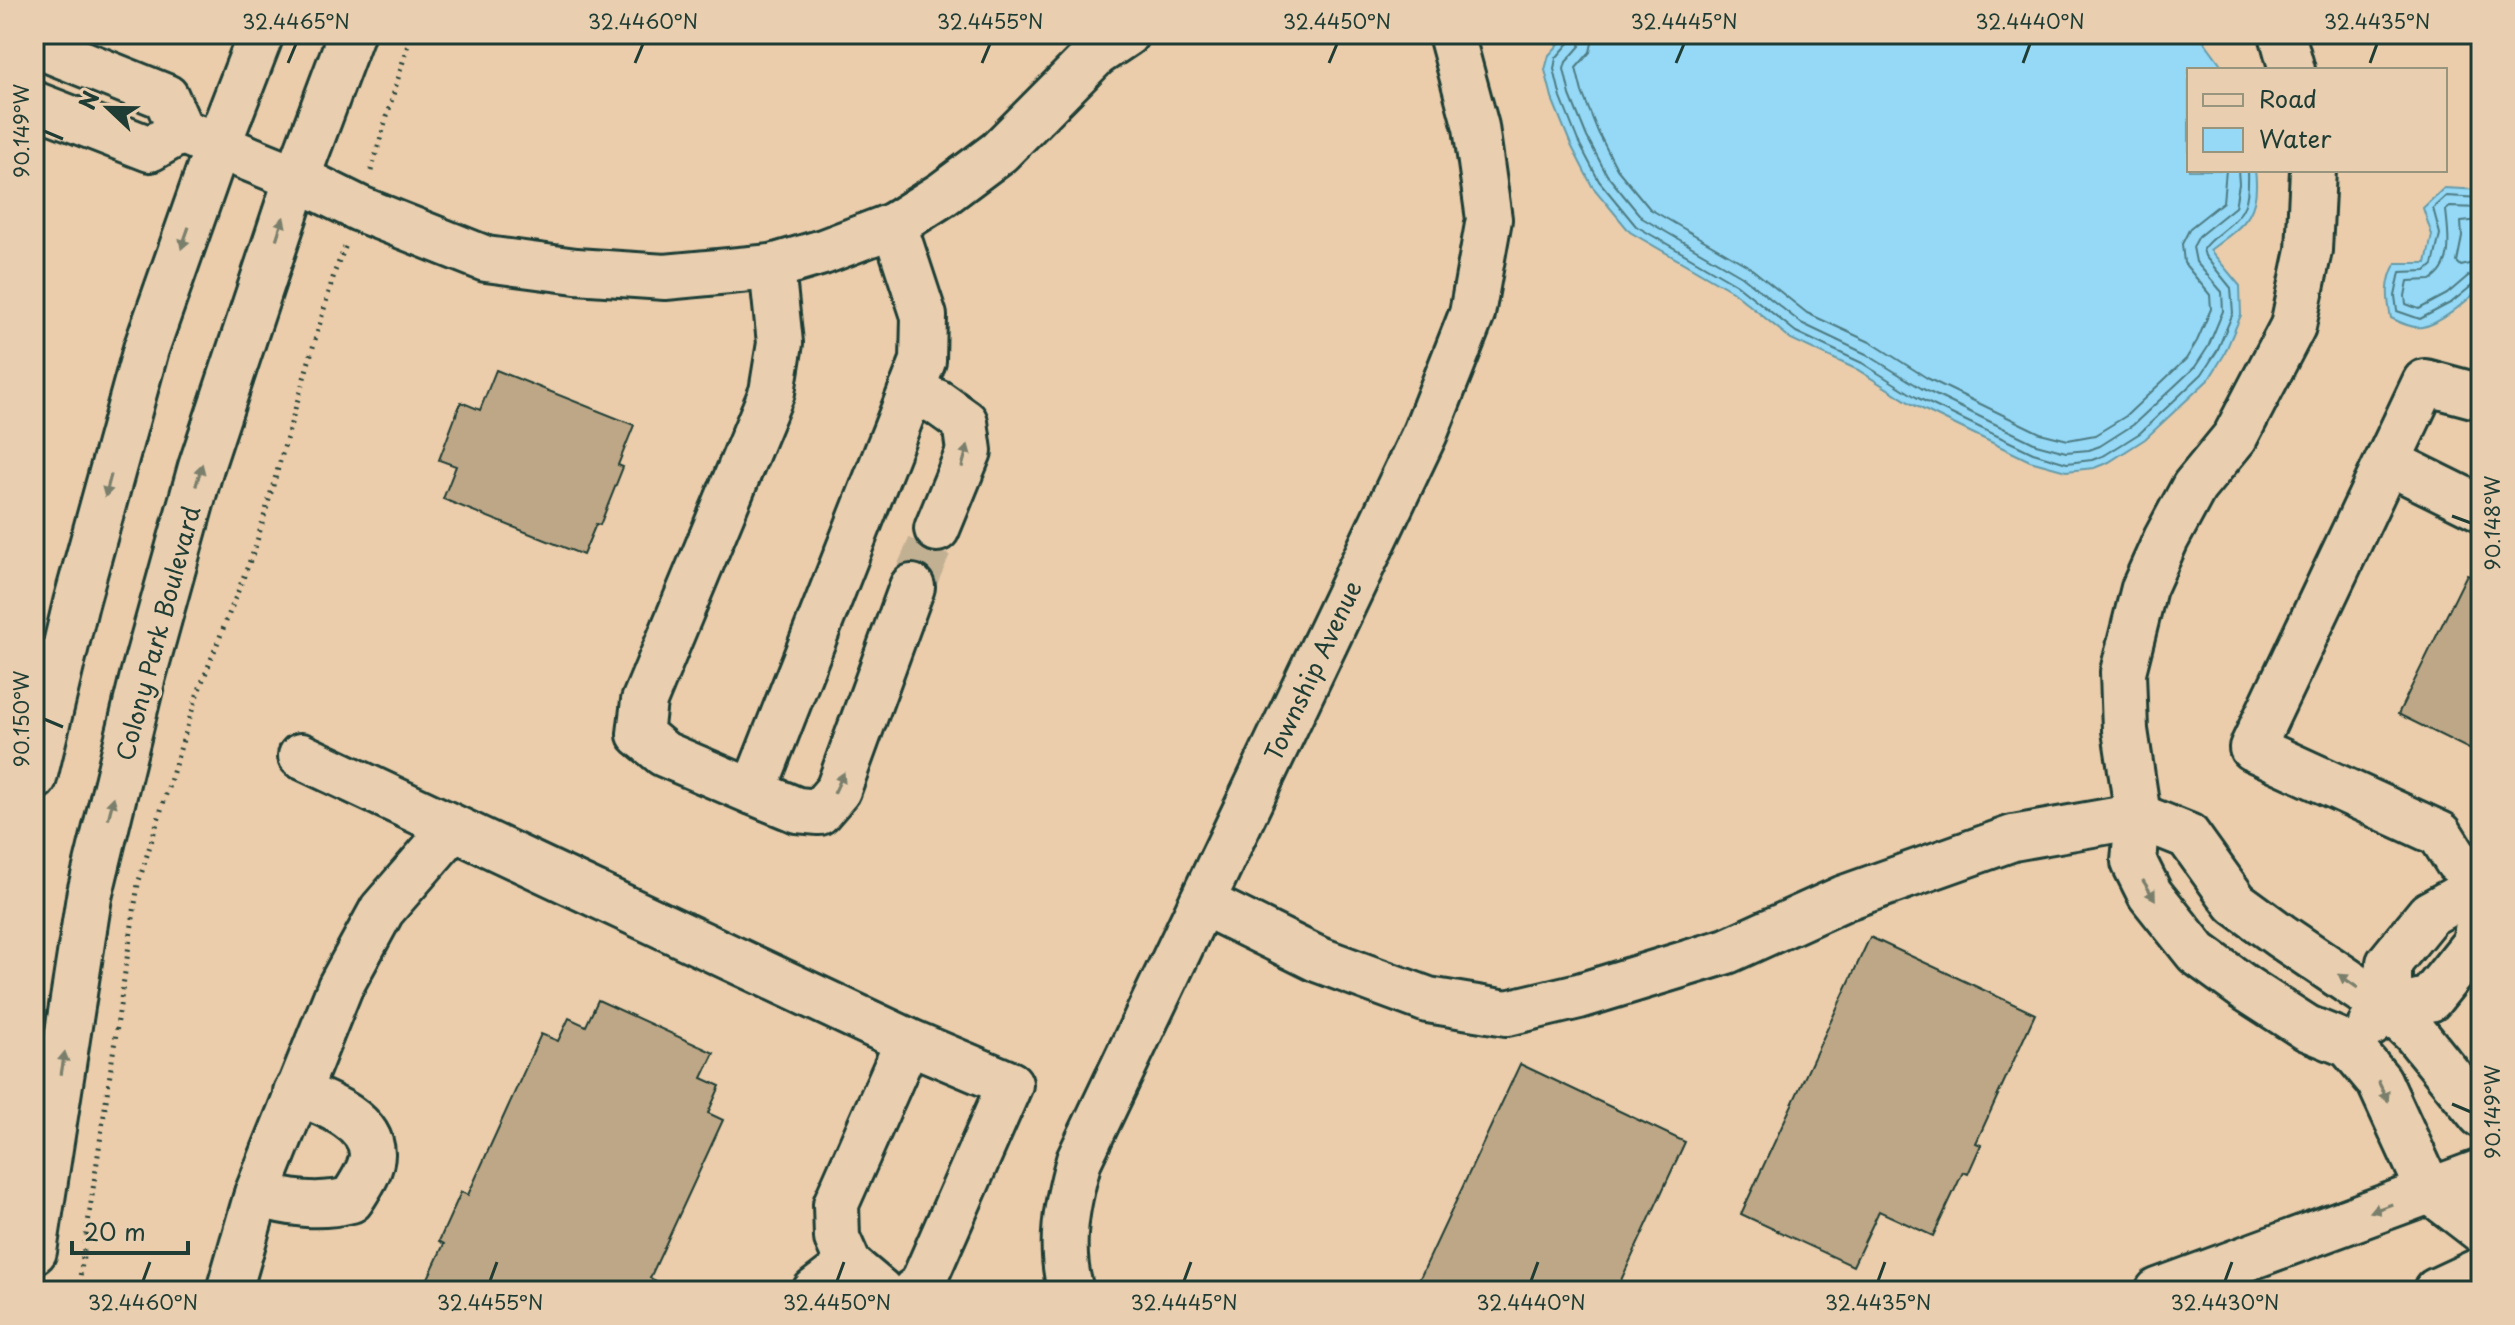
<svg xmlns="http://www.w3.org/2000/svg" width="2515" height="1325" font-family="'Playpen Sans',sans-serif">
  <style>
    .water { fill: #95d9f7; stroke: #669ba9; stroke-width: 2 }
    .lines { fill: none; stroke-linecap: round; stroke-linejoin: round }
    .shore { stroke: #4e7b82; stroke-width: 2 }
    .building { fill: #bea786; stroke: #1f3d34; stroke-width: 2 }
    .minor-tunnel { stroke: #c2b093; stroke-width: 44; stroke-dasharray: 44 22; stroke-linecap: butt }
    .minor-casing { stroke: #1f3d34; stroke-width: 50 }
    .path { stroke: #1f3d34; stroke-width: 5; stroke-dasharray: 2 6; stroke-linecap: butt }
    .minor { stroke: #e9cfb0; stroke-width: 44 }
    .oneway { fill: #7a7f6c }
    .ticks { fill: none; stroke: #1f3d34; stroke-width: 3 }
    .labels { text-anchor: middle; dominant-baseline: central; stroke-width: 7; stroke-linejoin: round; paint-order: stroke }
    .street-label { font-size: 24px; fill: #1f3d34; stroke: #e9cfb0 }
    .neatline { fill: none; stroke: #1f3d34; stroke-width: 3 }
    .ticks-label { font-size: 20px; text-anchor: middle; fill: #1f3d34 }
  </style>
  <rect width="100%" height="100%" fill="#ebcdab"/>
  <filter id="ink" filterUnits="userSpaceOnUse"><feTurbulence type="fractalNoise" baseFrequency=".0125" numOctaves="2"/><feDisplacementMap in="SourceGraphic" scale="16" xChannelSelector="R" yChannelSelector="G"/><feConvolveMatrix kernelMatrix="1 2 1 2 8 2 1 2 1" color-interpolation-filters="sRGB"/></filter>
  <g filter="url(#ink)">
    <g class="water">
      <path d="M1568,34H2199L2225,70H2189V170H2255C2261,216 2243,225 2210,250L2240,286L2241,315L2224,355L2209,379L2145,439L2109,462L2094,468L2066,471L2030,461L1912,404L1858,370L1791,339L1732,291L1630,232L1592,186L1571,145L1553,101L1545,70L1549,55Z"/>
      <path d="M2444,188L2481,190V288C2466,301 2441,324 2422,327C2412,329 2399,322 2391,318C2387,299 2385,281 2396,263H2426L2432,235L2423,208Z"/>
    </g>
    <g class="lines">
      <g class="shore">
        <path d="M1572,34L1570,42L1556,58L1554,69L1561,98L1578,141L1599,181L1636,226L1736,284L1796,332L1862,363L1916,397L2033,453L2067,463L2092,460L2105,455L2140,433L2202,374L2217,351L2233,313L2231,288L2205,256L2203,249C2208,241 2215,237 2222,231C2247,212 2249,201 2248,170"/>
        <path d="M1582,34L1580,46L1566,62L1564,69L1570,95L1587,137L1607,175L1642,218L1742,276L1801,323L1866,354L1921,388L2036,444L2066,452L2089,450L2100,446L2133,425L2195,367L2208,347L2223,311L2222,292L2196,262L2193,247L2199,236L2235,207L2239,184L2238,170"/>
        <path d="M1594,34L1590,52L1576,68L1582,92L1598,132L1617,169L1650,209L1748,266L1807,313L1872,343L1927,378L2040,433L2068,440L2095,435L2126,416L2186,359L2197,341L2211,309L2210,295L2184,263L2182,244L2190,228L2223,202L2226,170"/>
        <path d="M2481,198L2446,196L2433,208L2440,234L2433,265L2426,271L2400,272L2395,296L2397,311L2420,319L2452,302L2474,284L2481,283"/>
        <path d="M2481,208L2450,207L2446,210C2448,232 2455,266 2431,280L2408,281L2405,296L2406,304L2419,309L2447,294L2468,276L2481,273"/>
        <path d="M2481,220L2461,222L2462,237L2457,262L2461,266L2481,261"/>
      </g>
    </g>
    <g class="building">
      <path d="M496,370L634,425L618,465L623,467L600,525L596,524L583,555L443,499L456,466L439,460L461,402L480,410Z"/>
      <path d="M2467,574L2481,581V755L2398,714Z"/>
      <path d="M1870,937L2035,1014L1976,1143L1981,1145L1968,1174L1963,1172L1933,1236L1879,1211L1853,1266L1741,1214Z"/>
      <path d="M598,1000L714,1053L702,1078L720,1086L708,1113L723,1120L650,1278L656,1281L651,1291H422L444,1244L439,1241L461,1192L468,1195L541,1034L558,1041L569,1018L586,1026Z"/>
      <path d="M1520,1064L1685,1142L1616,1291H1414Z"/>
    </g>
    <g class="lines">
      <path class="minor-tunnel" d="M912,587L937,529"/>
      <g class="minor-casing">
        <g id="minor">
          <path d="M2282,34L2292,70"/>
          <path d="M34,44L166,97L181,131L297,178L360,209L486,259L576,271L665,277L772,267L823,252L894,225L943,194L999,152L1096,54L1126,34"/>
          <path d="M34,104L150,149L181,131"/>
          <path d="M2313,170L2309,250L2293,326L2235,437L2194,487L2166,539L2144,588L2123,672L2125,730L2138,816L2134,862L2150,894L2197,953L2245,988L2307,1028L2349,1045L2379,1081L2429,1190L2481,1230"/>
          <path d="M772,267L780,343L772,392L644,701L640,734L664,754L753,792L923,361L924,316L894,225"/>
          <path d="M911,391L937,402L965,422L969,451L937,529"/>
          <path d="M2481,397L2425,382L2252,748L2440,834L2457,861L2481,880"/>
          <path d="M2388,462L2481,508"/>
          <path d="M301,756L908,1041L1010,1084L920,1289L914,1291"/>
          <path d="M34,778L76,603L146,349L218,145L261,34"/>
          <path d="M753,792L797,810L819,812L838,790L912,587"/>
          <path d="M1202,902L1317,959L1428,1000L1507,1013L1579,996L1727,951L1844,898L2013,838L2138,816L2188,836L2236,903L2281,936L2389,1009L2414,1032L2481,1115"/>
          <path d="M2389,1009V963L2429,914L2481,885"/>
          <path d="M2371,1024L2389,1009L2430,999L2475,943L2481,905"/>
          <path d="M257,1194C290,1204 318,1208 351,1200C359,1187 372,1170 372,1154C371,1119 323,1103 296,1092"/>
          <path d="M34,1251L89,897L143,676L201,467L297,178L351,34"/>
          <path d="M849,1265L837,1238L836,1204L908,1041"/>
          <path d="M229,1291L257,1194L340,987L382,910L453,828"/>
          <path d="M815,1291L849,1265L880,1291"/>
          <path d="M1071,1291C1058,1247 1067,1203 1079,1160L1425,433L1472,314L1489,219L1476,127L1451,34"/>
          <path d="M2158,1291L2481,1172"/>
          <path d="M2436,1291L2481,1270"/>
        </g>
      </g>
      <g class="path">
        <path d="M371,171L411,34"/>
        <path d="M78,1291L138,884L197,695L255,548L335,271L346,245"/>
      </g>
      <use href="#minor" class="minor"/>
    </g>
    <defs><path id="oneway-solid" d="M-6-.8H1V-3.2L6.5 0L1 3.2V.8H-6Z" transform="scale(2)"/></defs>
    <g class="oneway">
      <use href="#oneway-solid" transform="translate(280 228) rotate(-72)"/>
      <use href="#oneway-solid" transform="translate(185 238) rotate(109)"/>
      <use href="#oneway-solid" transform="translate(965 456) rotate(-75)"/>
      <use href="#oneway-solid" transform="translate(199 475) rotate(-74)"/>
      <use href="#oneway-solid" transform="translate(108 486) rotate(105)"/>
      <use href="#oneway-solid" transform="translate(839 783) rotate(-65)"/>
      <use href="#oneway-solid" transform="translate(111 808) rotate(-76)"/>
      <use href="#oneway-solid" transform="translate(2149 890) rotate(58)"/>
      <use href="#oneway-solid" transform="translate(2348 981) rotate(-145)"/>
      <use href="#oneway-solid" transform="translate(63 1063) rotate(-81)"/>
      <use href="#oneway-solid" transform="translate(2383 1091) rotate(64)"/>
      <use href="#oneway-solid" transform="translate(2381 1208) rotate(160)"/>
    </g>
  </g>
  <path class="ticks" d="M288,63L296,44M635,63L643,44M982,63L990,44M1329,63L1337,44M1676,63L1684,44M2023,63L2030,44M2370,63L2377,44M44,131L63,139M2452,516L2471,523M44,719L63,727M2452,1104L2471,1112M143,1281L150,1262M490,1281L497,1262M837,1281L844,1262M1184,1281L1191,1262M1531,1281L1538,1262M1878,1281L1885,1262M2225,1281L2232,1262"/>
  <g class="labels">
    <g class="street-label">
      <text transform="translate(157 633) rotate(-75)">Colony Park Boulevard</text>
      <text transform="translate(1312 670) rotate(-65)">Township Avenue</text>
    </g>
  </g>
  <rect width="2515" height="1325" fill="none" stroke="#e9cfb0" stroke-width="88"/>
  <rect x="2187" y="68" width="260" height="104" fill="#e9cfb0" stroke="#98957e" stroke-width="2"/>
  <rect x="2203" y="94" width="40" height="12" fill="#e9cfb0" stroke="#98957e" stroke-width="2"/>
  <text x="2259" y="108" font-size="24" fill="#1f3d34">Road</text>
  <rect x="2203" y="128" width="40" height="24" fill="#95d9f7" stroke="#98957e" stroke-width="2"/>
  <text x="2259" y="148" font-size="24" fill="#1f3d34">Water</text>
  <g transform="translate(108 108) rotate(292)" stroke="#e9cfb0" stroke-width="6" paint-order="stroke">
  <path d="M0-6L14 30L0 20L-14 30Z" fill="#1f3d34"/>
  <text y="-12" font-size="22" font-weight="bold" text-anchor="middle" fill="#1f3d34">N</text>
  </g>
  <path d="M72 1241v12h116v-12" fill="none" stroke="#1f3d34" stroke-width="4"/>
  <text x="84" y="1241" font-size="24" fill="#1f3d34" stroke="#e9cfb0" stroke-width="6" paint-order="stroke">20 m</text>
  <rect x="44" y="44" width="2427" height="1237" class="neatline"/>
  <g class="ticks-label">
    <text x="296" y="29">32.4465°N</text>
    <text x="643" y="29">32.4460°N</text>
    <text x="990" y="29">32.4455°N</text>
    <text x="1337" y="29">32.4450°N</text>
    <text x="1684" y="29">32.4445°N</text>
    <text x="2030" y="29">32.4440°N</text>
    <text x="2377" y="29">32.4435°N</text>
    <text transform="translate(22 131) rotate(-90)" y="7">90.149°W</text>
    <text transform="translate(2493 523) rotate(-90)" y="7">90.148°W</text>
    <text transform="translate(22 719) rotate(-90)" y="7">90.150°W</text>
    <text transform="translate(2493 1112) rotate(-90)" y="7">90.149°W</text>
    <text x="143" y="1310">32.4460°N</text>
    <text x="490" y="1310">32.4455°N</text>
    <text x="837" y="1310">32.4450°N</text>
    <text x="1184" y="1310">32.4445°N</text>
    <text x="1531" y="1310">32.4440°N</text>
    <text x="1878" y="1310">32.4435°N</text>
    <text x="2225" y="1310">32.4430°N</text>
  </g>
</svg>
